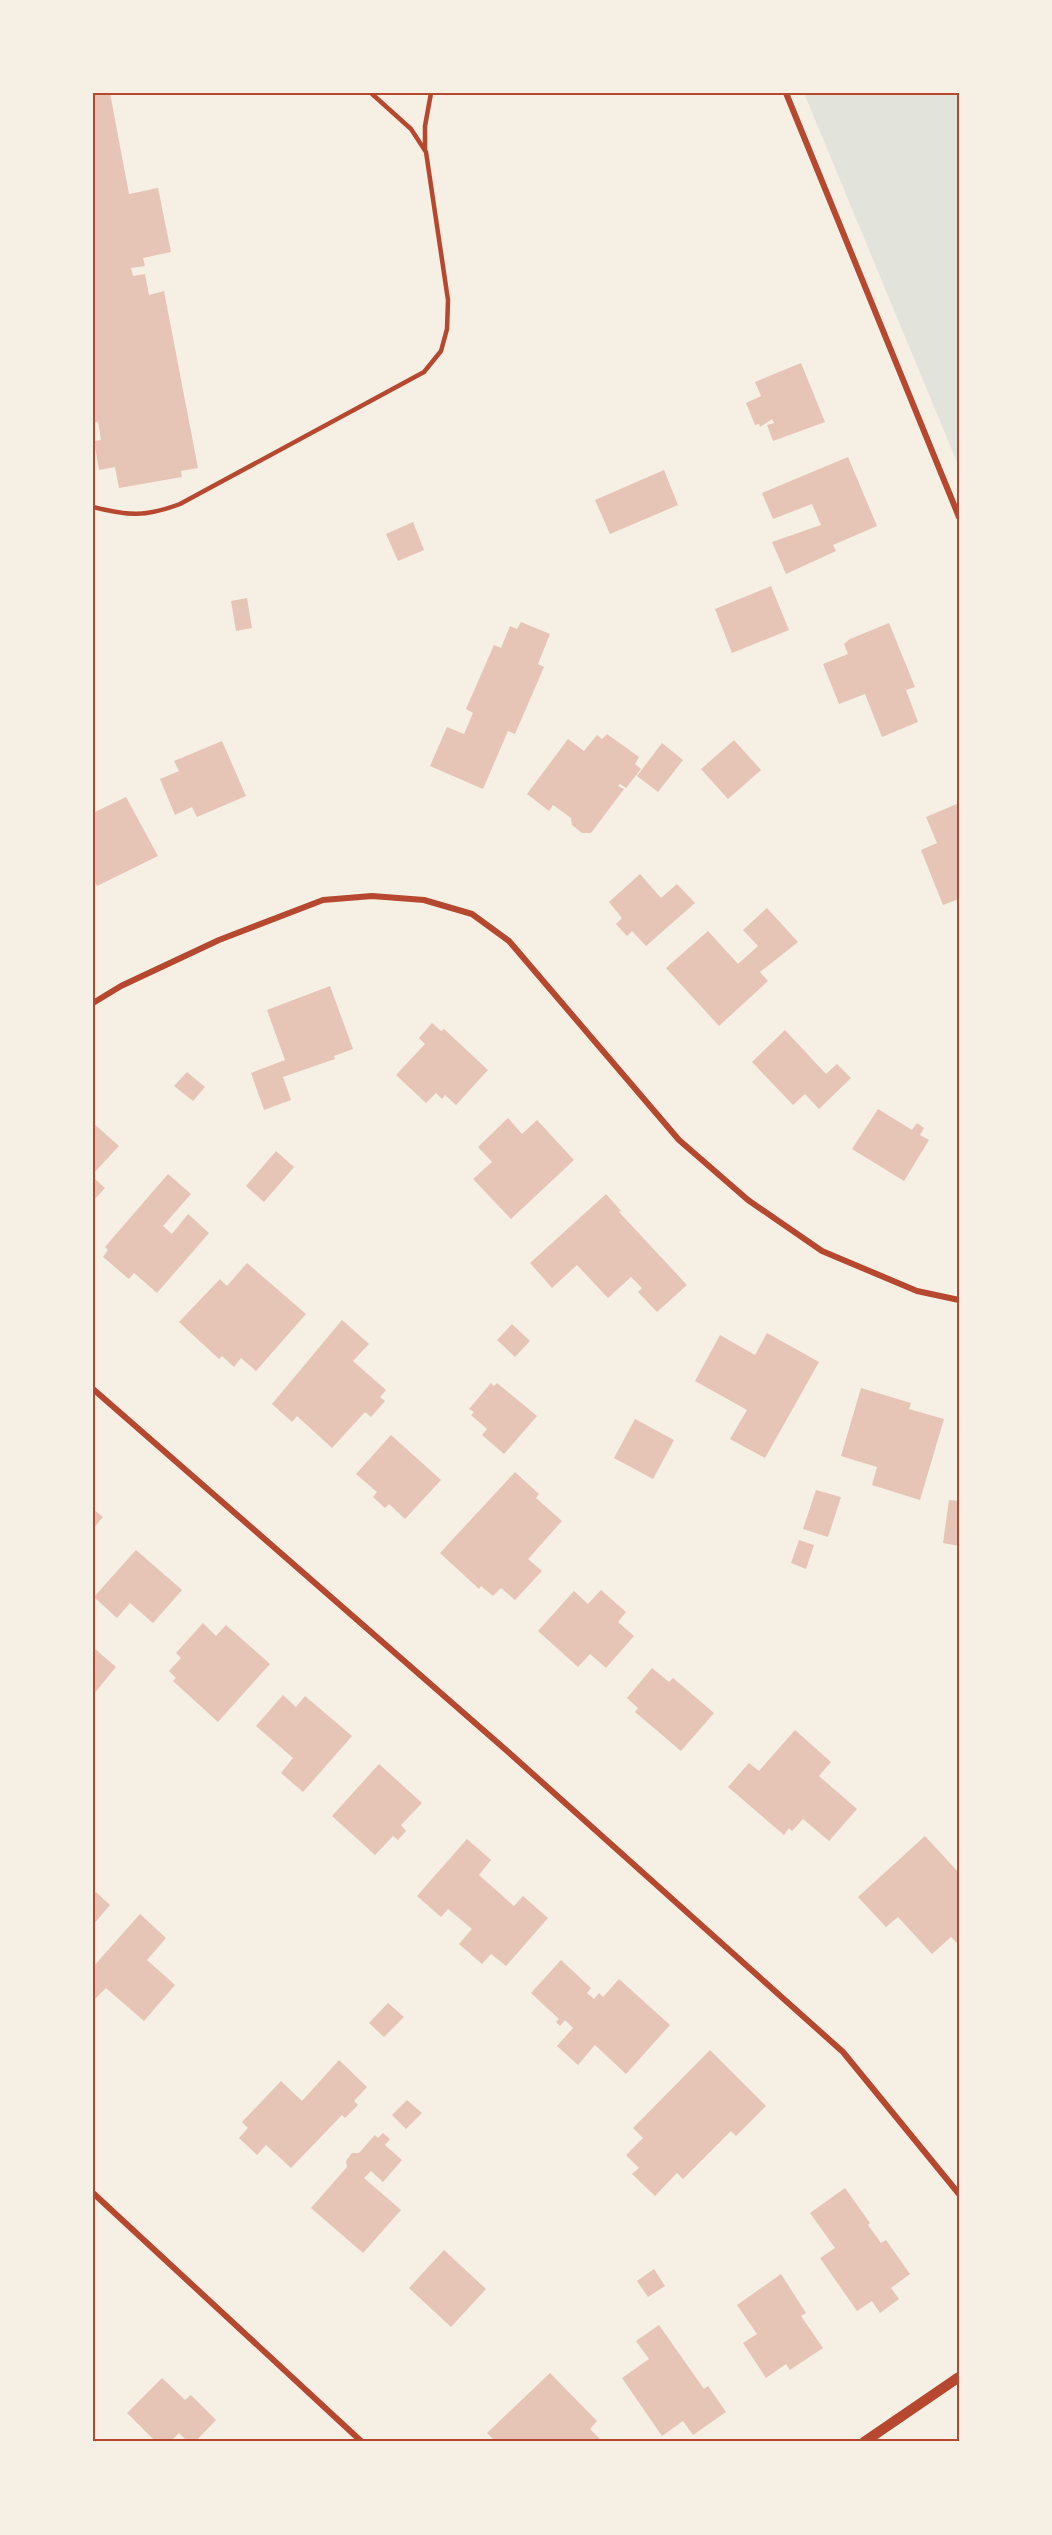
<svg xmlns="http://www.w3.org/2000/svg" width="1052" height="2535" font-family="'Exo 2',sans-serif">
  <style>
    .green { fill: #e2e4dc }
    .building { fill: #e6c5b7 }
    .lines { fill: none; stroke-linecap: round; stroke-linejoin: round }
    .service { stroke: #b5482f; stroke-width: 4.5 }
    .minor { stroke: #b5482f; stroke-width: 6 }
    .tertiary { stroke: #b5482f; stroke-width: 10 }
    .neatline { fill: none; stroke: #b5482f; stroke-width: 2 }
  </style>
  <rect width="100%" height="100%" fill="#f6efe4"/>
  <path class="green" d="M804,93H959V467Z"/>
  <g class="building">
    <path d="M93,93H110L129,194L158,188L171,252L143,258L145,266L131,268L133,276L145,274L149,295L164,291L198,468L181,471L182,477L119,488L115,467L99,470L94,441L101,440L98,422L93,423Z"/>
    <path d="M801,363L825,422L773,441L767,425L774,423L772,419L760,427L759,424L755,425L746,403L761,396L755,382Z"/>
    <path d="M848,457L877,526L833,545L836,551L786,574L772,542L821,525L812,504L773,519L762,493Z"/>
    <path d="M664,470L678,505L610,534L595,500Z"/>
    <path d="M413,522L424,550L398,561L386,534Z"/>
    <path d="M771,586L789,630L732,653L715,609Z"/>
    <path d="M247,598L252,628L236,631L231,601Z"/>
    <path d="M521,622L550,634L538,664L544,667L515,734L508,731L483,789L430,766L447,727L464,734L473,713L466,709L494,645L501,648L510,626L517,629Z"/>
    <path d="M889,623L915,687L906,690L918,722L882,737L865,694L839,704L823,664L848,654L844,644L850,639Z"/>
    <path d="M607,734L639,757L635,764L641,769L626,788L620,784L618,786L624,789L591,833H582L572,825L571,818L553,805L549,811L527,794L568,739L584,751L597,735L602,739Z"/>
    <path d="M734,740L761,770L728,799L701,769Z"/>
    <path d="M222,741L246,796L197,817L192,807L175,815L160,779L179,771L174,761Z"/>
    <path d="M662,743L683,760L658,792L637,776Z"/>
    <path d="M126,797L158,856L97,886L93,878V807L95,812Z"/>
    <path d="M959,803V899L943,905L921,850L937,843L926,817Z"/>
    <path d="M640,874L661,898L677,884L695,903L646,946L632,931L627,936L616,924L622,918L609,902Z"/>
    <path d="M767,908L798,942L760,972L768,981L719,1026L666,968L708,931L738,964L758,946L743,930Z"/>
    <path d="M330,986L353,1049L334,1056L335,1059L283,1077L291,1100L264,1110L251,1073L285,1060L267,1010Z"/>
    <path d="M432,1023L441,1031L444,1029L488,1070L456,1105L445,1095L442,1099L436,1093L426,1103L396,1075L425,1044L419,1038Z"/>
    <path d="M785,1030L826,1074L837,1064L851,1078L819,1109L805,1094L793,1105L752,1062Z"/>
    <path d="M187,1072L205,1087L193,1101L174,1086Z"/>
    <path d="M878,1109L912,1130L917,1123L924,1128L920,1135L929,1140L904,1181L852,1149Z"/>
    <path d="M508,1118L522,1134L537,1120L574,1160L511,1219L473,1179L492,1162L478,1147Z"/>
    <path d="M93,1123L119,1146L93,1174Z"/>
    <path d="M276,1151L294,1167L264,1202L246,1186Z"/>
    <path d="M168,1174L191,1194L163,1226L172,1234L188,1214L209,1233L157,1293L134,1273L129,1279L103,1257L108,1250L105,1247Z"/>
    <path d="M93,1177L105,1188L93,1201Z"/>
    <path d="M606,1194L621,1211L619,1212L687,1285L657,1312L638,1292L642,1288L631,1277L608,1298L577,1265L552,1288L530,1263Z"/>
    <path d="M247,1263L306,1314L256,1371L241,1358L234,1367L222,1356L219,1359L179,1322L220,1279L227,1286Z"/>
    <path d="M342,1320L369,1344L353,1361L386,1390L380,1397L385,1401L371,1417L365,1412L332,1448L297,1416L292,1422L272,1404Z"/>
    <path d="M512,1324L530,1341L515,1357L497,1340Z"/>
    <path d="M767,1333L819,1362L765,1458L730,1439L747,1410L695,1381L720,1335L755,1355Z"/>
    <path d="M491,1383L494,1386L497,1383L537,1416L504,1454L482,1435L487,1429L471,1415L474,1412L469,1409Z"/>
    <path d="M861,1388L911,1403L909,1409L944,1419L920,1500L872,1485L877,1467L841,1456Z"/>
    <path d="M635,1419L674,1440L653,1479L614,1458Z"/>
    <path d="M391,1435L441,1480L405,1519L389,1504L385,1508L373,1497L377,1492L356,1474Z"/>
    <path d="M515,1472L539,1494L536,1498L562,1521L528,1559L542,1571L515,1600L501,1588L493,1596L481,1586L479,1589L440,1553Z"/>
    <path d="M816,1490L841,1497L828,1537L803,1529Z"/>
    <path d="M949,1500L959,1501V1546L943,1543Z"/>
    <path d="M93,1509L103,1517L93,1529Z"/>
    <path d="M799,1540L814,1545L806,1569L791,1563Z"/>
    <path d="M136,1550L182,1590L153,1623L130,1603L117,1618L94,1597Z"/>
    <path d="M601,1590L626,1612L618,1622L634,1636L606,1668L590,1654L578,1667L538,1631L574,1591L588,1604Z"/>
    <path d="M203,1623L216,1636L226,1625L270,1664L218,1722L173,1681L176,1678L169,1671L181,1658L176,1653Z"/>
    <path d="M95,1649L116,1667L93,1695V1652Z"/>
    <path d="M652,1668L669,1682L673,1678L714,1713L681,1751L635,1712L638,1708L627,1698Z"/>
    <path d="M283,1695L296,1707L305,1696L352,1736L303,1792L281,1773L293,1758L256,1726Z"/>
    <path d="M795,1730L831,1762L819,1776L857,1809L829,1841L803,1819L792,1831L789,1828L784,1835L728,1787L749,1763L759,1771Z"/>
    <path d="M379,1764L422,1803L401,1825L406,1831L398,1840L393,1836L375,1855L332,1816Z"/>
    <path d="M925,1836L959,1873V1945L951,1937L932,1954L898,1917L886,1927L858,1897Z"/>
    <path d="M467,1839L491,1860L479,1875L514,1906L523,1896L548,1918L506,1966L491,1954L482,1964L459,1944L472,1929L448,1909L441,1917L417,1896Z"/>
    <path d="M96,1892L110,1905L93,1925V1895Z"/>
    <path d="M140,1914L166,1938L147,1960L175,1985L144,2021L106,1988L93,2001V1967Z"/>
    <path d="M561,1960L591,1988L587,1993L594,1999L599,1993L603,1997L619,1979L670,2025L626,2074L595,2045L578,2065L557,2046L573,2028L565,2020L560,2026L556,2022L559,2019L531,1993Z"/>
    <path d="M388,2003L404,2017L384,2037L369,2023Z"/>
    <path d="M710,2050L766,2106L736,2136L731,2131L683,2179L677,2173L655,2196L632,2174L639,2168L626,2155L643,2138L633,2128Z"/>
    <path d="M339,2060L367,2087L354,2101L358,2105L345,2118L342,2115L291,2168L266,2145L257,2155L239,2138L248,2128L242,2122L281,2081L302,2101Z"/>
    <path d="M407,2100L422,2113L406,2129L392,2115Z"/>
    <path d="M383,2133L390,2139L385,2145L402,2160L383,2182L371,2171L364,2178L401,2210L363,2253L311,2208L347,2167L346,2161L352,2153H359L375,2135L378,2138Z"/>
    <path d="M845,2188L870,2223L868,2225L881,2243L886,2240L910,2274L891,2288L899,2299L880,2313L872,2301L857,2311L820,2258L835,2248L810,2213Z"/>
    <path d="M444,2250L486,2289L451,2327L409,2288Z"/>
    <path d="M654,2269L665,2286L648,2297L637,2281Z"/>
    <path d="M781,2274L806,2313L801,2316L823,2348L790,2370L786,2364L766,2378L743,2343L757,2334L737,2305Z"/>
    <path d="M659,2325L704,2389L708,2386L726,2412L693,2435L683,2421L662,2436L622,2378L649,2359L636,2341Z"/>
    <path d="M550,2373L597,2421L590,2429L603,2442H496L487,2433Z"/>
    <path d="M162,2378L185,2400L191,2395L216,2420L195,2442H188L179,2433L170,2442H156L127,2413Z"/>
  </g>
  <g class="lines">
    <g class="service">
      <path d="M425,150V126L431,93"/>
      <path d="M93,507C129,516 145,517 180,504L424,372L441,351L447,329L448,300L426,152L411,129L371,93"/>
    </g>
    <g class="minor">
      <path d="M786,93L959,517"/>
      <path d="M93,1003L121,986L219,940L323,900L372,896L424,900L472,914L509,941L679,1140L748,1200L822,1251L917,1291L959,1300"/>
      <path d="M93,1389L506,1750L843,2052L959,2194"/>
      <path d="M93,2193L362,2442"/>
    </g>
    <path class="tertiary" d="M864,2442L959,2377"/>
  </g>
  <rect width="1052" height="2535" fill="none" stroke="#f6efe4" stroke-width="189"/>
  <rect x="94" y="94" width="864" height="2346" class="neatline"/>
</svg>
